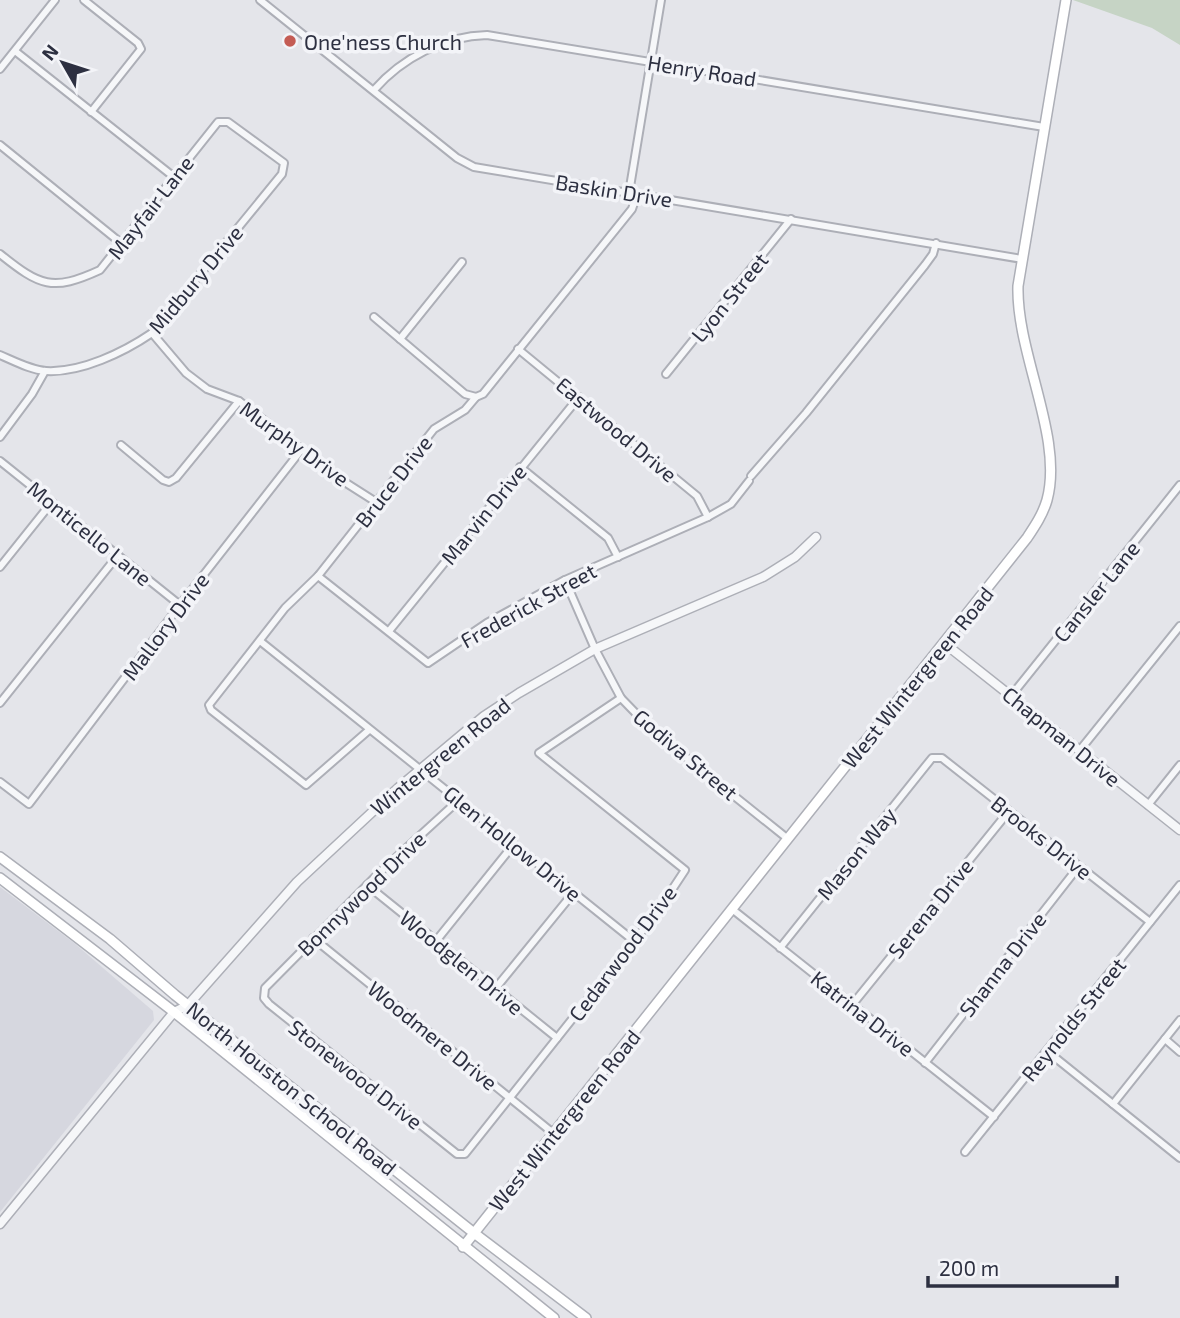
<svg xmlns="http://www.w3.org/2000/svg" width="1180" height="1318" font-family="'Exo 2',sans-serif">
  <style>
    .built { fill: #d6d7df }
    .green { fill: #c6d4c5 }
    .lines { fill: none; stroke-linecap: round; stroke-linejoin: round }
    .minor-casing { stroke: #adafb7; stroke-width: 10 }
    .tertiary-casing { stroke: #adafb7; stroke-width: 11 }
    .secondary-casing { stroke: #adafb7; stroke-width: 12 }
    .minor { stroke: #f6f7f9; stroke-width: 6 }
    .tertiary { stroke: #f6f7f9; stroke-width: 8 }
    .secondary { stroke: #fff; stroke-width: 9 }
    .poi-dot { fill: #c45c54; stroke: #f3f4f8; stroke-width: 2.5 }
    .labels { text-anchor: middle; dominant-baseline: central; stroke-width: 7; stroke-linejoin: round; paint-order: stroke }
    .poi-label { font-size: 21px; fill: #2d3041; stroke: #f3f4f8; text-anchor: start }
    .street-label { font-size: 21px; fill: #2d3041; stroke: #f3f4f8 }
  </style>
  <rect width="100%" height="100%" fill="#e4e5ea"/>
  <path class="built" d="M0,887L74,943L153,1011L154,1020L0,1212Z"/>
  <path class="green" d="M1073,0H1180V45L1152,28Z"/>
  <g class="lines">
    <g class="minor-casing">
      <g id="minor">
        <path d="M84,0L138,43L141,49L91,112"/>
        <path d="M260,0L457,158L474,167L1022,259"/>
        <path d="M15,51L174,177"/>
        <path d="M0,69L55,0"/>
        <path d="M374,90C402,58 444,36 487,35L1044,127"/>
        <path d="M0,145L121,243"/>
        <path d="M629,193L661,0"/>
        <path d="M0,254C40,286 52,292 100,270L218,122H228L284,163L282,174L152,333C124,352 81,373 46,371C31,370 14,361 0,355"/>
        <path d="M374,317L465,394L476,397"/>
        <path d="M152,333L186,373L207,389L239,401L343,481L376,502"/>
        <path d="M400,339L462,262"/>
        <path d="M518,349L697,496L708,517"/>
        <path d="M666,374L791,219"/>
        <path d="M0,437L32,394L45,371"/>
        <path d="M121,445L163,480L169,482L176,478L239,401"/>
        <path d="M0,461L180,605"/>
        <path d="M520,467L608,538L618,557"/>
        <path d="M751,476L806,413L925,265L933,254L936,243"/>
        <path d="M0,567L52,502"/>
        <path d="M318,576L428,663L487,623L565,580L708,517L731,504L749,481"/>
        <path d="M565,580L595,649L621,698L653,731L788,839"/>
        <path d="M389,631L579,397"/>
        <path d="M260,641L634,941"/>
        <path d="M1011,696L1180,485"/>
        <path d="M0,703L118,555"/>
        <path d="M369,730L306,785L211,710L209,705L285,608L318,576L434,429L465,410L476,397L483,394L632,209L637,194"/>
        <path d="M1080,750L1180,626"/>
        <path d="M0,782L29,804L180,605L302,449"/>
        <path d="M459,800L378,874L265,988L264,998L269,1004L457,1154H465L658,911L685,870L539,753L621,698"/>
        <path d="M1148,805L1180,765"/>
        <path d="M367,885L557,1038"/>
        <path d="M732,909L994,1117"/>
        <path d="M313,938L553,1133"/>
        <path d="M436,941L514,844"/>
        <path d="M780,948L932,758H942L1150,922"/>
        <path d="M495,989L574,892"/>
        <path d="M852,1005L1009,811"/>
        <path d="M1165,1039L1180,1052"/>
        <path d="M1047,1051L1180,1158"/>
        <path d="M925,1063L1079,866"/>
        <path d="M1113,1104L1180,1020"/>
        <path d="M965,1152L1180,885"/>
      </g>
    </g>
    <g class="tertiary-casing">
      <g id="tertiary">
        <path d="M944,643L1180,830"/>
        <path d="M0,1224L174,1012L188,1005L297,882L398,788L484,716L519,693L595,649L763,577L795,557L816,537"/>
      </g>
    </g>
    <g class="secondary-casing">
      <g id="secondary">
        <path d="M0,857L110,939L175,995L474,1233L586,1318"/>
        <path d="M0,878L174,1012L554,1318"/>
        <path d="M463,1247L1027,538C1035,526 1043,514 1047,500C1064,438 1016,353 1018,286L1066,0"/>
      </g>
    </g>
    <use href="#minor" class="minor"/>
    <use href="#tertiary" class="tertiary"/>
    <use href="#secondary" class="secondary"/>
  </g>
  <circle class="poi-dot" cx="290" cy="41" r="7"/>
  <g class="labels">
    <g class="poi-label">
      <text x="304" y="41">One'ness Church</text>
    </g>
    <g class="street-label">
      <text transform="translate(702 70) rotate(9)">Henry Road</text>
      <text transform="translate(614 190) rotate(9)">Baskin Drive</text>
      <text transform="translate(150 207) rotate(-52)">Mayfair Lane</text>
      <text transform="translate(195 279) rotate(-50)">Midbury Drive</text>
      <text transform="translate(729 297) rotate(-51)">Lyon Street</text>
      <text transform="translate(617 429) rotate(40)">Eastwood Drive</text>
      <text transform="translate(295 443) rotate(36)">Murphy Drive</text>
      <text transform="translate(393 481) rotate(-52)">Bruce Drive</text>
      <text transform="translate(483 514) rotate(-51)">Marvin Drive</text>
      <text transform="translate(90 533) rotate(39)">Monticello Lane</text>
      <text transform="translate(1096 591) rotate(-51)">Cansler Lane</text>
      <text transform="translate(528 605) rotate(-29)">Frederick Street</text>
      <text transform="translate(165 626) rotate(-53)">Mallory Drive</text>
      <text transform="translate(917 677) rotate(-51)">West Wintergreen Road</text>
      <text transform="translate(1062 736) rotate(39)">Chapman Drive</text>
      <text transform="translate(686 754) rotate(40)">Godiva Street</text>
      <text transform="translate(440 756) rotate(-39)">Wintergreen Road</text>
      <text transform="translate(1042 837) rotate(38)">Brooks Drive</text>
      <text transform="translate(513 843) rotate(39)">Glen Hollow Drive</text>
      <text transform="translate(856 853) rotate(-51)">Mason Way</text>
      <text transform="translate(361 893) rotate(-44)">Bonnywood Drive</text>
      <text transform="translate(930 908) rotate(-51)">Serena Drive</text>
      <text transform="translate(622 953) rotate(-53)">Cedarwood Drive</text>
      <text transform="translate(462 962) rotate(39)">Woodglen Drive</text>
      <text transform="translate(1002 964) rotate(-52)">Shanna Drive</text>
      <text transform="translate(863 1013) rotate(38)">Katrina Drive</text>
      <text transform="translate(1073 1019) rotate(-51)">Reynolds Street</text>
      <text transform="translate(433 1035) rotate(39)">Woodmere Drive</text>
      <text transform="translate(356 1074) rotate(38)">Stonewood Drive</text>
      <text transform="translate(292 1088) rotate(39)">North Houston School Road</text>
      <text transform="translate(564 1120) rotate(-51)">West Wintergreen Road</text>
    </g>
  </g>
  <g transform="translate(63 63) rotate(309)" stroke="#f3f4f8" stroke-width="5" paint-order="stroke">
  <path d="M0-5L12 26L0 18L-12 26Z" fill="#2d3041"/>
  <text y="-10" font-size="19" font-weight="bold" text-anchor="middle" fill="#2d3041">N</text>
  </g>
  <path d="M928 1276v10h189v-10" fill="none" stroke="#2d3041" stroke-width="3.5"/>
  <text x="939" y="1276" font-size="21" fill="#2d3041" stroke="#f3f4f8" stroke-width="5" paint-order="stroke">200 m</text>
</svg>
